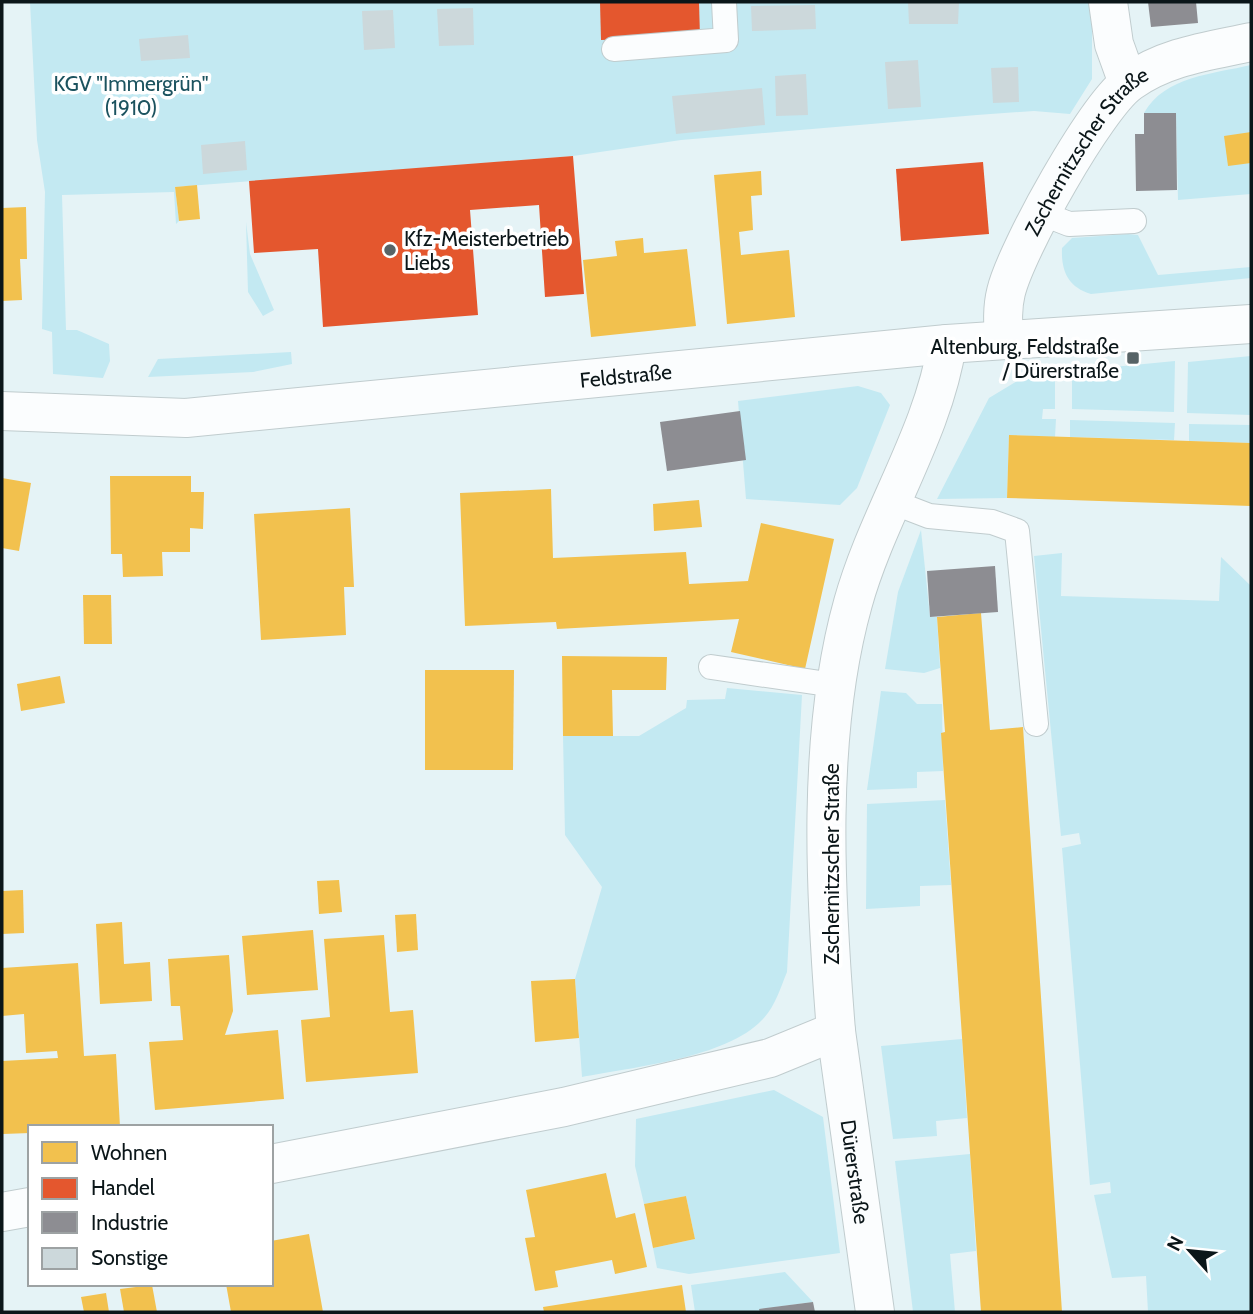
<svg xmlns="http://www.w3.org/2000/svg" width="1253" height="1314" font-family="Cabin,sans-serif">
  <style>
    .green { fill: #c3e9f2 }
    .homes { fill: #f2c14e }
    .shops { fill: #e4572e }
    .industry { fill: #8d8d92 }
    .building { fill: #ccd8db }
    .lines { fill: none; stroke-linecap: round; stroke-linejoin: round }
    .service-casing { stroke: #c0ccce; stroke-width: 26 }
    .minor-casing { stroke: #c0ccce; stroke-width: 40 }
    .tertiary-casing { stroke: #c0ccce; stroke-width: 40 }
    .service { stroke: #fbfdfe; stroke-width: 24 }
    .minor { stroke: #fbfdfe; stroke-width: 38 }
    .tertiary { stroke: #fbfdfe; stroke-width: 38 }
    .poi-dot { fill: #576366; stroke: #fff; stroke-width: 2.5 }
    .labels { text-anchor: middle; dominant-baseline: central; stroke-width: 7; stroke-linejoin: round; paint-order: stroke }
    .park-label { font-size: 21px; fill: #1c535f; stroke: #fff }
    .street-label { font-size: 21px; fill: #0b1619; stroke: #fff }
    .poi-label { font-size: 21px; fill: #0b1619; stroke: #fff; text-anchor: start }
  </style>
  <rect width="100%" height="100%" fill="#e5f3f6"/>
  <g class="green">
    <path d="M30,2H1092V79L1070,114L1034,111L977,115L681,140L573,156L175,187L179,221L176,224L174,192L62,195L66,330H77L109,344L110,361L103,378L53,374L52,332L42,329L45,192L37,140Z"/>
    <path d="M1251,65V194L1178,200L1176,113H1144C1165,76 1213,74 1251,65Z"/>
    <path d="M246,222L250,254L274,310L263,316L248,292Z"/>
    <path d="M1128,234L1138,235L1158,275L1251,267V278L1091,294C1068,287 1061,271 1062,248L1072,238Z"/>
    <path d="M291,352L292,364L253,372L148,377L158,359Z"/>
    <path d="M1251,356V415L1187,413L1188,362Z"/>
    <path d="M1175,361L1174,412L1072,409V371Z"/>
    <path d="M1055,372V409H1043L1042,419H1056L1055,437L1009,435L1007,498L937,499L989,398L1027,375Z"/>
    <path d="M858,386L881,393L890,405L857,488L840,505L746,499L738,401Z"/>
    <path d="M1070,420L1175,423L1174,440L1070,437Z"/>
    <path d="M1189,424L1251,425V443L1189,441Z"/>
    <path d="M921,530L930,617H937L940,668L924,673L885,669L898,592Z"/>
    <path d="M1062,553L1061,596L1219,601L1221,557L1251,586V1312H1148L1146,1276L1112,1278L1094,1195L1111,1193L1110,1182L1090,1185L1062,848L1081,844L1079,833L1061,836L1034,556Z"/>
    <path d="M727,688L802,695L787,972C780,989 775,1007 762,1020C726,1058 633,1067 582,1077L575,979L602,887L565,835L563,736H639L686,708L687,700L725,699Z"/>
    <path d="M881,691L906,693L917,704H942L943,771L917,772V788L867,790Z"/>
    <path d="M945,800L951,885L920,886V906L866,909L867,804Z"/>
    <path d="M962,1039L967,1118L936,1121L937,1136L893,1139L881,1046Z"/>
    <path d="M774,1090L823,1117L840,1253L689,1274L657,1268L653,1248L695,1239L686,1196L644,1204L635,1166L636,1119Z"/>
    <path d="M970,1154L976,1251L950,1254L955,1312H913L895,1161Z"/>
    <path d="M785,1272L813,1302L760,1309V1312H695L691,1285Z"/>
  </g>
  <g class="homes">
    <path d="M1251,132V163L1228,166L1224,136Z"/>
    <path d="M761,171L762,195L751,196L753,230L739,232L741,255L789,250L795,317L727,324L714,175Z"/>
    <path d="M197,185L200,219L179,221L175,187Z"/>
    <path d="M26,207L27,259H20L22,300L2,301V208Z"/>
    <path d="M643,238L644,253L687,249L696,326L591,337L583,260L617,256L615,241Z"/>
    <path d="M1009,435L1251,443V506L1007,498Z"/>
    <path d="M110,476H191V492H204L203,529L190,528V552H162L163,576L123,577L122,554H111Z"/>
    <path d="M2,478L31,483L19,551L2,548Z"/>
    <path d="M551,489L553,558L686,552L689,584L748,581L761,523L834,539L805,669L731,652L739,619L557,629L556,622L465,626L460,493Z"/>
    <path d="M699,500L702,527L654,531L653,504Z"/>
    <path d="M350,508L354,587H344L346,635L261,640L254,514Z"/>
    <path d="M83,595H111L112,644H84Z"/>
    <path d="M981,613L990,730L1023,727L1062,1312H981L941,733L945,732L937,617Z"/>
    <path d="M562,656L667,657L666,690H612L613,736H563Z"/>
    <path d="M425,670H514L513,770H425Z"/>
    <path d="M60,676L65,703L21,711L17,684Z"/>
    <path d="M339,880L342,912L319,914L317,881Z"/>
    <path d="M23,890L24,933L2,934V891Z"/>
    <path d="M416,914L418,950L397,952L395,915Z"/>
    <path d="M122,922L124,964L150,962L152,1001L100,1004L96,924Z"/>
    <path d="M313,930L318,990L247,995L242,936Z"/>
    <path d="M384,935L390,1012L413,1010L418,1073L306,1082L301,1020L330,1017L324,939Z"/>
    <path d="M229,955L233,1011L225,1035L278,1030L284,1099L155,1110L149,1042L183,1040L180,1006H171L168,959Z"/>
    <path d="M78,963L84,1056L116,1054L120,1127H30V1133L3,1134L2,1061L58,1058L57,1051L26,1053L24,1014L2,1016V968Z"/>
    <path d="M575,979L579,1038L535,1042L531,981Z"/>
    <path d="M606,1173L616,1218L635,1213L647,1267L615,1274L612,1260L555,1271L558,1287L535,1291L525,1238L535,1237L526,1190Z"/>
    <path d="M686,1196L695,1239L653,1248L644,1204Z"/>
    <path d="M309,1234L323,1312H231L226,1284H271V1241Z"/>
    <path d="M152,1285L157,1312H124L120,1289Z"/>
    <path d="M682,1285L686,1312H544L543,1307Z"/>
    <path d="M106,1293L109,1312H84L81,1297Z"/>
  </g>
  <g class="shops">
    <path d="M600,2H699L700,37L601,40Z"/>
    <path d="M573,156L584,294L545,297L539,205L470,210L478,315L323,327L318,249L254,253L249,181Z"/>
    <path d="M983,162L989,234L901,241L896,169Z"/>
  </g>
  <g class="industry">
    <path d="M1148,2H1196L1198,23L1151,27Z"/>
    <path d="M1144,113H1176L1177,190L1136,191L1135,134H1144Z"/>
    <path d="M740,411L746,460L667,471L660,422Z"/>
    <path d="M995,566L998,612L930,617L927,571Z"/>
    <path d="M813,1302L815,1312H760L759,1309Z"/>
  </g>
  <g class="building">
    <path d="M908,2H959L958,24H909Z"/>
    <path d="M815,5L816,29L752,31L751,6Z"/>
    <path d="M473,8L474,45L439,46L437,9Z"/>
    <path d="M393,10L395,48L364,50L362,11Z"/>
    <path d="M188,35L190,58L141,61L139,39Z"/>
    <path d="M918,60L921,107L888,109L885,62Z"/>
    <path d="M1018,67L1019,102L993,103L991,68Z"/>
    <path d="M806,74L808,115L776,116L775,76Z"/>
    <path d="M762,88L765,125L676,134L672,96Z"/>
    <path d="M245,141L247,170L203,174L201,145Z"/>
  </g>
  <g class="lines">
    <g class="service-casing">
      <g id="service">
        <path d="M614,49L726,40L724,2"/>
        <path d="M1041,213L1069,224L1134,221"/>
        <path d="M890,501L929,516L992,522L1017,531L1036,724"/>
        <path d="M711,667L834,685"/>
      </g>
    </g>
    <g class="minor-casing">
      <g id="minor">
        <path d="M1108,2L1114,44L1128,83"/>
        <path id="s1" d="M1004,340C1003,323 1002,308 1006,292C1016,250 1096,106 1130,82C1166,56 1210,51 1251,42"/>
        <path id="s2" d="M836,1031L875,1312"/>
        <path d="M271,1164L564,1107L681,1079L770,1058L836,1031C825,895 816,735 853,603C877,516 934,432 947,344"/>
        <path d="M2,1212L30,1207"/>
      </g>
    </g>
    <g class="tertiary-casing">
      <g id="tertiary">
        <path id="s3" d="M2,411L186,418L947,344L1251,324"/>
      </g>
    </g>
    <use href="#service" class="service"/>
    <use href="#minor" class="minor"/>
    <use href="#tertiary" class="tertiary"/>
  </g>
  <g class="poi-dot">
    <circle cx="390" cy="250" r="7"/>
    <rect x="1126" y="351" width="14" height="14" rx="3.5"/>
  </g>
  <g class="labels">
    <g class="park-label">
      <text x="131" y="83">KGV "Immergrün"<tspan x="131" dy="24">(1910)</tspan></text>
    </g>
    <g class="street-label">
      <text stroke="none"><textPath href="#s1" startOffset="212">Zschernitzscher Straße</textPath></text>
      <text stroke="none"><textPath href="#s3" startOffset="626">Feldstraße</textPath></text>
      <text transform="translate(831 864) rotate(-90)">Zschernitzscher Straße</text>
      <text stroke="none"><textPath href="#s2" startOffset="142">Dürerstraße</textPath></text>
    </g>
    <g class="poi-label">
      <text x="404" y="238">Kfz-Meisterbetrieb<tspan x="404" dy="24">Liebs</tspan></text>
      <text x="1119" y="346" text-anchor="end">Altenburg, Feldstraße<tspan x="1119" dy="24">/ Dürerstraße</tspan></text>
    </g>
  </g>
  <rect width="1253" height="1314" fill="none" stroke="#0b1619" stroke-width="7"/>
  <rect x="28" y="1125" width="245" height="161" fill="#ffffff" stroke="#9da2a3" stroke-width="2"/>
  <rect x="42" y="1142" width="35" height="21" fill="#f2c14e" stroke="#9da2a3" stroke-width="2"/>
  <text x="91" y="1160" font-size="21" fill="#0b1619">Wohnen</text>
  <rect x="42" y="1178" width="35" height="21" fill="#e4572e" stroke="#9da2a3" stroke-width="2"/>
  <text x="91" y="1195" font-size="21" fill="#0b1619">Handel</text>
  <rect x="42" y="1212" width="35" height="21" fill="#8d8d92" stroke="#9da2a3" stroke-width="2"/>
  <text x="91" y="1230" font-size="21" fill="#0b1619">Industrie</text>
  <rect x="42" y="1248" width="35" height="21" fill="#ccd8db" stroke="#9da2a3" stroke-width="2"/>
  <text x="91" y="1265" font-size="21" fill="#0b1619">Sonstige</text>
  <g transform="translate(1190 1251) rotate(297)" stroke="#ffffff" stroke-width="5" paint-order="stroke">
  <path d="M0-5L12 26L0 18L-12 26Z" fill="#0b1619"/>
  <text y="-10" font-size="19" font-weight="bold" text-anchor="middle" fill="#0b1619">N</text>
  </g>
</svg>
